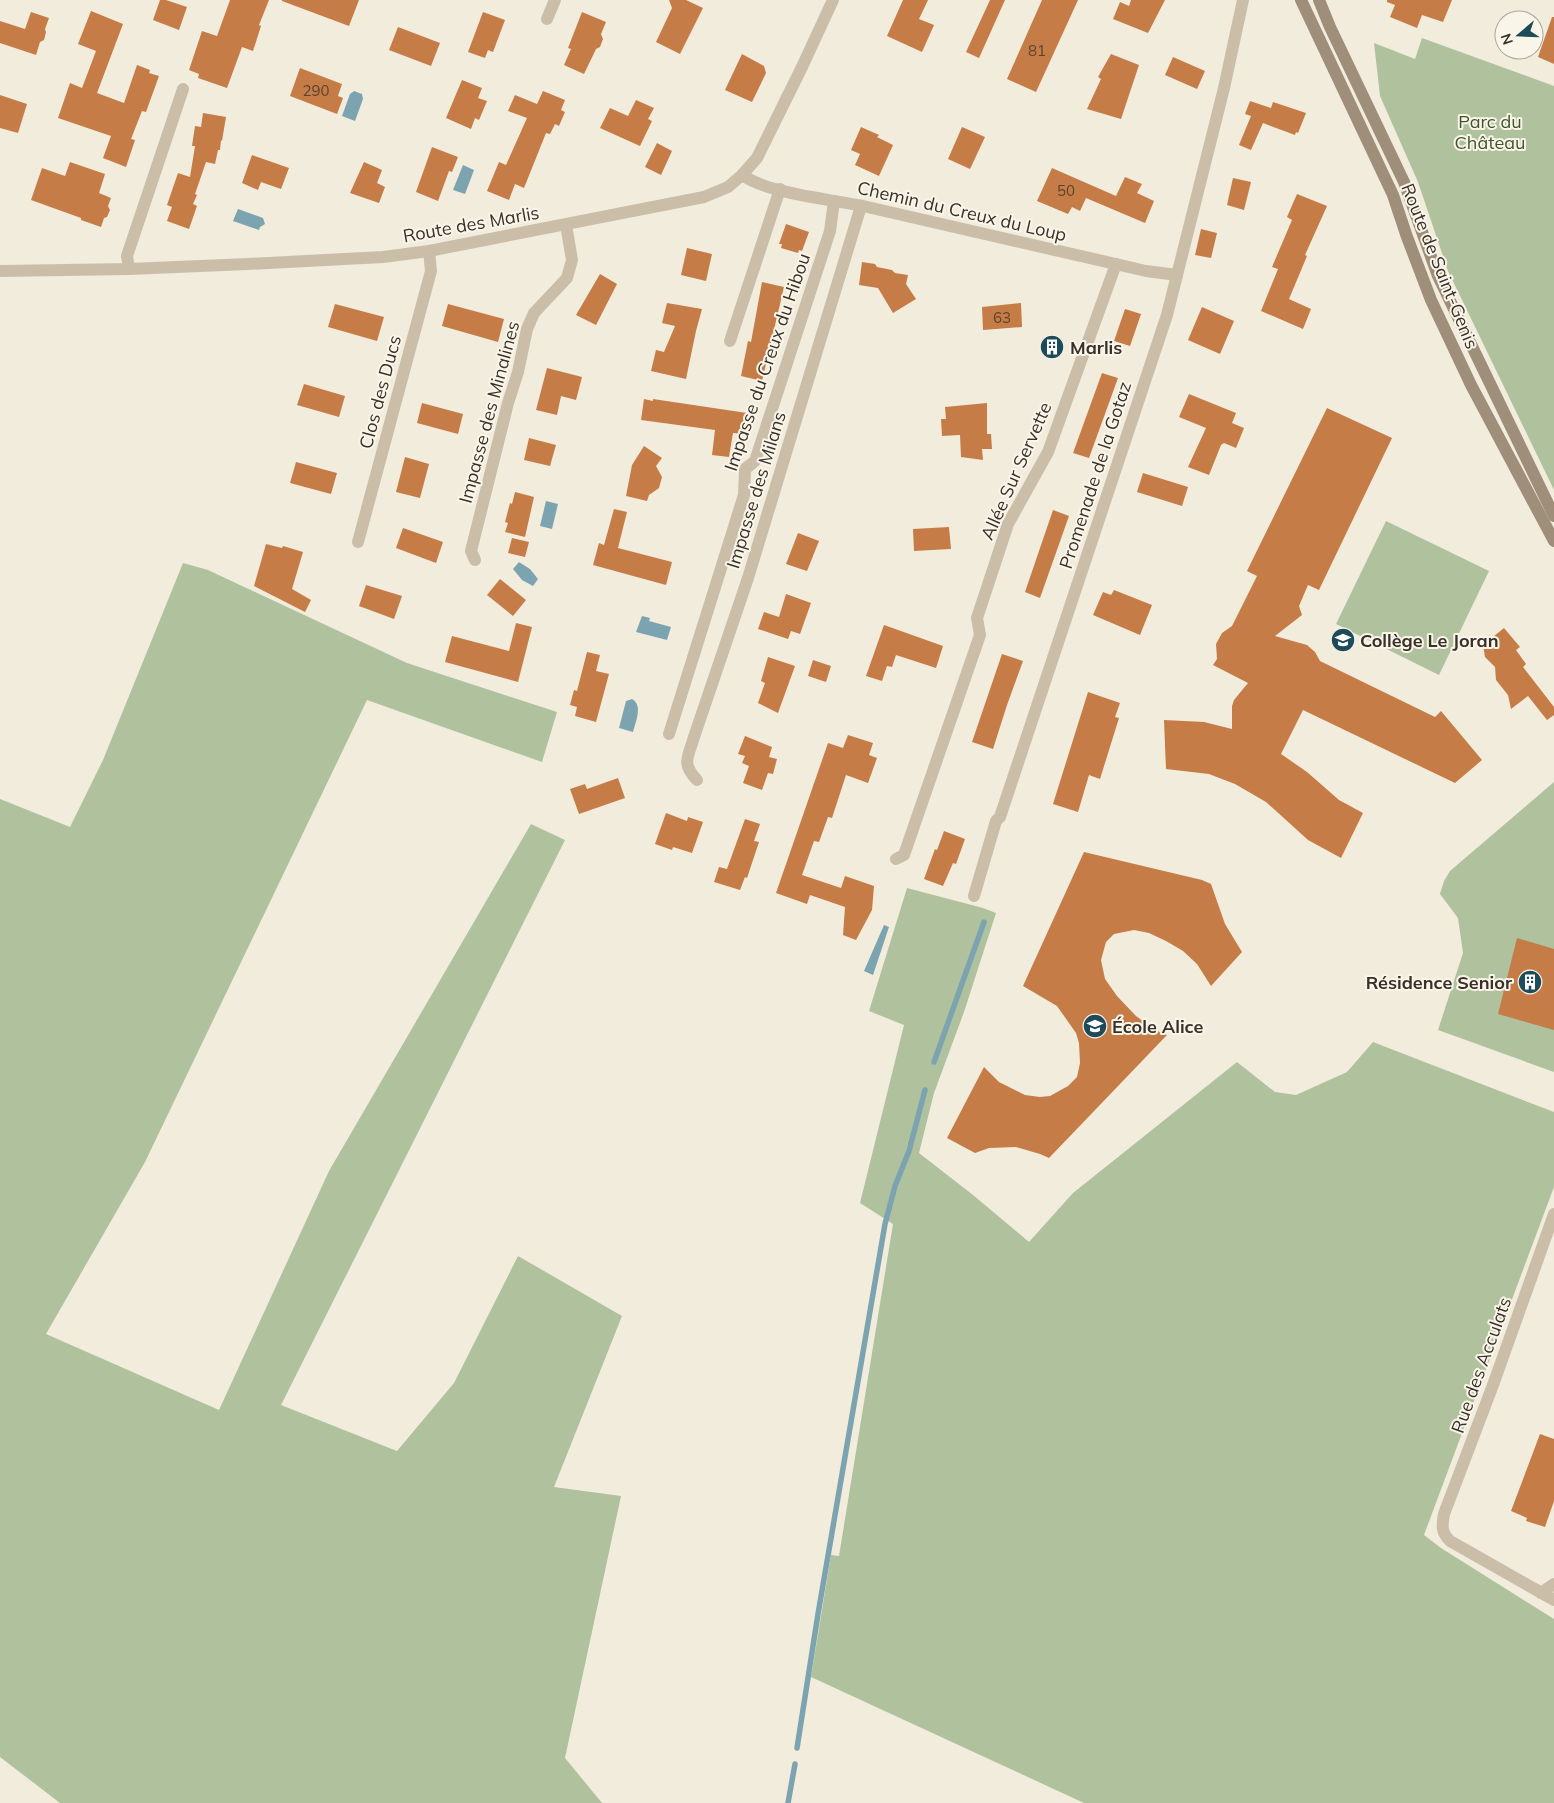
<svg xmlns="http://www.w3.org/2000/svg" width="1554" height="1803" font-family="Mulish,sans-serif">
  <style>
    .green { fill: #afc29d }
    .water { fill: #7ca4b0 }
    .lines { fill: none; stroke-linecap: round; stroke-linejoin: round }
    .stream { stroke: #7ca4b0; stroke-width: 5.5 }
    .building { fill: #c67c47 }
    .minor { stroke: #cbbea9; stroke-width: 12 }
    .tertiary { stroke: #cbbea9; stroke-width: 12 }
    .secondary { stroke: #9e8e7a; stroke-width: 12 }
    .labels { text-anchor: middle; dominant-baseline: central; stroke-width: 4; stroke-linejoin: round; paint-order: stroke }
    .number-label { font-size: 15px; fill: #5c4330 }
    .park-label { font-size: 18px; fill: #3f562c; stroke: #faf5e9 }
    .street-label { font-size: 18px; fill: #383029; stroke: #faf5e9 }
    .poi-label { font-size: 18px; font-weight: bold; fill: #383029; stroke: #faf5e9; text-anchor: start }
  </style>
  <rect width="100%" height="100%" fill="#f2ecdd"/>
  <g class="green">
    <path d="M1422,38L1554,86V490L1448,271L1418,182L1380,96L1374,43L1415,59Z"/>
    <path d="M1386,521L1489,571L1439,675L1336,624Z"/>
    <path d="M183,563L208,570L407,663L557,712L542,762L367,700L145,1162L46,1334L219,1410L329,1171L531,824L565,840L281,1405L397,1451L454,1383L518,1256L622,1316L554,1487L621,1496L565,1758L602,1803H60L0,1757V799L70,827L103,760Z"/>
    <path d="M1554,782V1072L1438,1030L1463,953L1458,918L1440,894L1444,881L1450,871Z"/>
    <path d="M907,888L983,908L996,913L964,1012L934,1093L919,1153L973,1195L1029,1242L1073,1193L1237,1062L1275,1092L1296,1095L1347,1072L1373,1042L1554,1112V1187L1424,1535L1441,1548L1554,1619V1803H1084L811,1677L831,1555L839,1556L893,1224L860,1203L904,1025L869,1011Z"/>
  </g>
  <g class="water">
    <path d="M354,91L362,94L363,99L355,121L342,116L350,94Z"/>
    <path d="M463,165L474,170L465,194L453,190Z"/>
    <path d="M238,209L263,218L265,224L260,227L259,230L233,221Z"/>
    <path d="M546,501L558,504L552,529L540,526Z"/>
    <path d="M519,562L530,569L538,579L533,586L522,580L513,569Z"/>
    <path d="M642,616L650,618L649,621L671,627L667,640L636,632Z"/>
    <path d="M632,699C643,705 636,721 633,732L619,728L626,701Z"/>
    <path d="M884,925L889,927L873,975L864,971Z"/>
  </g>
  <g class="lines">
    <g class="stream">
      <path d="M934,1062L984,922"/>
      <path d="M797,1748L818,1614L885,1224L895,1186L909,1151L925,1090"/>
      <path d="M788,1803L795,1764"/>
    </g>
  </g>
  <g class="building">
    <path d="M160,0H166L187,7L179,30L153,20Z"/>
    <path d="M230,0H269L259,25L261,26L253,51L242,47L227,88L198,78L199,74L189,70L202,31L217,36Z"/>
    <path d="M282,0H359L349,26L282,1Z"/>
    <path d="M669,0H686L703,8L680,54L656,42L672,8Z"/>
    <path d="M903,0H928L919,19L934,25L922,52L887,36Z"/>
    <path d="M990,0H1005L979,58L966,52Z"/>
    <path d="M1042,0H1078L1036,92L1007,79Z"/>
    <path d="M1131,0H1165L1148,33L1113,19L1120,2L1129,6Z"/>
    <path d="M1387,0H1452L1443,22L1422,15L1417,28L1390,17L1395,5L1387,2Z"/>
    <path d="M91,11L123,24L97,93L124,103L137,65L150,70L149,73L159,76L146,112L142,111L131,139L135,140L126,167L103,158L111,136L58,118L70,83L82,88L96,51L78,44Z"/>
    <path d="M31,12L49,18L45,29L46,32L44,40L40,42L36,55L0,43V21L25,29Z"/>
    <path d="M483,12L505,20L493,52L488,50L485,58L468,52Z"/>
    <path d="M582,12L606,22L601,34L603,39L600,47L596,49L584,74L564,65L571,49L568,48Z"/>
    <path d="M1552,17H1554V64L1538,57Z"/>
    <path d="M398,27L440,43L431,66L389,50Z"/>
    <path d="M742,54L764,66L766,73L752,102L725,90Z"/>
    <path d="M1111,54L1139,65L1121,119L1087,109L1101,79L1098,77Z"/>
    <path d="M1173,57L1205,71L1197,89L1165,75Z"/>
    <path d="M300,68L342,84L338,96L343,98L337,114L290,96Z"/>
    <path d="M462,80L482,88L478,98L487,101L479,120L475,118L471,129L446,118Z"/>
    <path d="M543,91L565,100L561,110L565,112L559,126L555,124L550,134L546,133L524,188L515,184L509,200L487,191L499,162L506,165L527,118L508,111L515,95L537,104Z"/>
    <path d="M0,95L27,104L18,133L0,128Z"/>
    <path d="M636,100L654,108L648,119L652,121L640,146L600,128L610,108L628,116Z"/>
    <path d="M1250,101L1271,108L1273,102L1306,113L1298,133L1296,132L1295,135L1263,123L1251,150L1239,145L1251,116L1245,114Z"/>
    <path d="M203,113L226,117L222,141L221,140L220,150H218L215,164L206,162L195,194L197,195L193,204L197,206L189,229L167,221L172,207L167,205L178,173L190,177L195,146H192L195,126L201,127Z"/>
    <path d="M861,127L879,135L877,137L893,145L879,176L855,165L860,154L851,150Z"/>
    <path d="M962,127L985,137L970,169L948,159Z"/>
    <path d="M657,143L672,151L661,175L645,167Z"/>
    <path d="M432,147L458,157L452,172L449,171L438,201L416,192Z"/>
    <path d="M252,155L289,168L281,189L261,182L258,190L242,183Z"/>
    <path d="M70,162L105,174L99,193L111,198L108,206L110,210L107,217L104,218L101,227L81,220V218L31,200L42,168L65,176Z"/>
    <path d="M364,162L382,170L377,183L385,187L379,203L350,193Z"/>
    <path d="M1052,168L1116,196L1125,177L1142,184L1137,193L1154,201L1145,223L1086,198L1080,211L1072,207L1068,214L1037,201Z"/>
    <path d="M1233,178L1251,182L1244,210L1227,205Z"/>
    <path d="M1297,194L1327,206L1305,255L1307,256L1289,299L1311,309L1303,329L1261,311L1278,269L1272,267L1292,220L1287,217Z"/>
    <path d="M786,224L809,232L802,251L799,250L798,253L781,248L782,244H779Z"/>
    <path d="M1201,229L1217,233L1211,258L1195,255Z"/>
    <path d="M687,248L712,254L706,281L681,275Z"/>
    <path d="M862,262L875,264L877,267L892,270L895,273L908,275L906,284L916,299L893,313L878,288L859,285Z"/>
    <path d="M600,274L617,284L596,325L576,315Z"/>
    <path d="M762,282L784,287L762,381L741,376L748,341L751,342Z"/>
    <path d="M667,303L702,309L696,331L686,379L651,371L656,350L664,352L675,326L662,323Z"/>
    <path d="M1021,303L1022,327L983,330L982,307Z"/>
    <path d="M335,304L384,317L377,341L328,327Z"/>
    <path d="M448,304L504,319L498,342L442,326Z"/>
    <path d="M1202,307L1234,321L1220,354L1188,340Z"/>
    <path d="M1125,309L1141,314L1130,346L1114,341Z"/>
    <path d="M547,368L582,377L576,400L561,396L557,415L536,410Z"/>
    <path d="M1102,373L1118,378L1089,458L1073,453Z"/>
    <path d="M304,384L345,396L339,417L297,405Z"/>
    <path d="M1189,394L1236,413L1232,423L1244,428L1236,448L1224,443L1221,445L1209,475L1188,467L1206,428L1179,417Z"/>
    <path d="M644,399L653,401V399L747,413L744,434L733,433L729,457L712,455L715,430L641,420Z"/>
    <path d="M422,403L463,414L458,434L417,423Z"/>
    <path d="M987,403V434H991L992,449H982L983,460L961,457L960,435L942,436L941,419H946L945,407Z"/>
    <path d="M1327,408L1392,438L1319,590L1308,585L1299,606L1302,615L1275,636L1307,645L1315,652L1320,661L1435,717L1441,711L1482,760L1455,783L1303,710L1281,754L1307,772L1339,800L1363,813L1341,858L1308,840L1266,802L1235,784L1209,774L1166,769L1164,720L1204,722L1232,729V706L1234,700L1248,683L1213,665L1217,659L1216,644L1222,633L1232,626L1257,576L1247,571Z"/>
    <path d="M529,438L556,445L550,466L524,460Z"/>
    <path d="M644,446L662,458L656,466L662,477L659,488L649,495L647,501L626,496L632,465Z"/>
    <path d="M405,457L429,464L420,498L396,492Z"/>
    <path d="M296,462L337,473L331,494L290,483Z"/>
    <path d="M1143,473L1188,487L1182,506L1137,492Z"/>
    <path d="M515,492L534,497L525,537L505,532L508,523L505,522L510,503L512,504Z"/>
    <path d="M614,509L627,512L618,548L672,562L666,585L593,565L599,543L604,545Z"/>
    <path d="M1053,510L1069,516L1040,598L1025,592Z"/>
    <path d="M949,527L951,549L914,551L913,529Z"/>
    <path d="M403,528L443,542L436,563L396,548Z"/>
    <path d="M798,533L819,541L807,571L786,564Z"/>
    <path d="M512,538L529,542L525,557L508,553Z"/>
    <path d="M266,544L282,548L283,546L303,552L292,589L311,600L305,612L254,586Z"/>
    <path d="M500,579L526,600L513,616L487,595Z"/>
    <path d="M366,585L402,596L394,619L359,606Z"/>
    <path d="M1114,590L1152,605L1140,635L1093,615L1103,592L1111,595Z"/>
    <path d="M786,594L811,603L800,634L791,631L788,639L758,629L764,612L779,617Z"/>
    <path d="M516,623L532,627L518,682L445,662L452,636L509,651Z"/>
    <path d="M884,625L943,646L936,668L896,655L892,667L887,666L882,681L866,676Z"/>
    <path d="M1504,628L1520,647L1516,650L1526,664L1523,667L1554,707V715L1547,720L1528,696L1511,709L1508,695L1496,680L1495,667L1485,657L1483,645Z"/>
    <path d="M587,652L600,655L596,671L609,674L596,722L575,716L577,707L570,705L574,690L577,691Z"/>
    <path d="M1002,654L1023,661L1007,705L993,749L972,742Z"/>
    <path d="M768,657L795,666L778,713L758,703L765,683L761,681Z"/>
    <path d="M813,660L831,666L826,682L808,676Z"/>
    <path d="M1088,692L1120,703L1115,717L1119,718L1100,779L1089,775L1078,812L1053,804Z"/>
    <path d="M848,735L873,743L869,755L877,758L868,783L846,775L832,818L828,817L819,842L814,841L802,875L841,888L845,876L874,886L872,910L856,940L843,935L845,907L810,895L807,904L776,893L828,743L843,748Z"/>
    <path d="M745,736L772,747L769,757L777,759L773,774L768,773L762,790L743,783L749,766L742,763L745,756L738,754Z"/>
    <path d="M618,778L625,798L579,814L570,789L585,784L587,789Z"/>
    <path d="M666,813L687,821L688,817L703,822L692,853L673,847L672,850L655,844Z"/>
    <path d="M745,819L760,824L754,841L759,842L747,878L745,877L740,890L714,882L719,867L727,869Z"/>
    <path d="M944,831L965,839L956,864L953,863L943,886L924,879L935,849L937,850Z"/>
    <path d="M1084,852L1202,880L1211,884L1225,924L1242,952L1211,986L1197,964L1183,951L1166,941L1149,933L1134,930L1114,934L1106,942L1101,960L1105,979L1117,996L1136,1016L1155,1030L1167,1035L1049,1158L1040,1154L1016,1147L989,1148L975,1153L947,1138L984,1067L999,1082L1025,1095L1040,1097L1050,1096L1068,1086L1077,1077L1080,1063L1079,1043L1076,1033L1057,1006L1023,986Z"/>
    <path d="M1517,938L1554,949V1030L1498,1014Z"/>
    <path d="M1540,1434L1554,1439V1501L1545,1527L1526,1521L1527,1518L1511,1511Z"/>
  </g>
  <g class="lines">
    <g class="minor">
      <path d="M547,19L555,0"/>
      <path d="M742,175C770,194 829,199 863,206C958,227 1052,249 1146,271L1177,275"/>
      <path d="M129,269L127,256L183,89"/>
      <path d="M730,341L780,189"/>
      <path d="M358,542L431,271L429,251"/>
      <path d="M475,560L471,551L508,403L518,372L527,329L534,313L567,278L572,260L566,225"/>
      <path d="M669,734L744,495L745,469L755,461L830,231L834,201"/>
      <path d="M697,780C681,763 688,758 694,737L748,578L861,206"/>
      <path d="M896,859L904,855L980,635L977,618L1008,524L1048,452L1116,264"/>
      <path d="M974,896L996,821L1000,817L1167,315L1224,88L1243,0"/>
      <path d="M1554,1214L1493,1385L1444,1514C1442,1526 1441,1532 1450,1541L1554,1600"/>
      <path d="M1541,1593L1554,1584"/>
    </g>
    <path class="tertiary" d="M0,271L129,269L248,264L383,257L429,251L704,197L728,187L742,175L757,158L802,67L833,0"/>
    <g class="secondary">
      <path d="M1301,0L1393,195L1407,237L1431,300L1471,385L1554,541"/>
      <path d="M1319,0L1330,27L1404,182L1438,276L1554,516"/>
    </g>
  </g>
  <defs>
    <g id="building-disc" transform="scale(1.25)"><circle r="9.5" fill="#1e4b59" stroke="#faf5e9"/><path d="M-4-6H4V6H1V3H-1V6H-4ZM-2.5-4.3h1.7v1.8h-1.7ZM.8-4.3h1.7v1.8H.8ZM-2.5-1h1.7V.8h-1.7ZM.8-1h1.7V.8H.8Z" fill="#fff"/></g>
    <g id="school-disc" transform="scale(1.25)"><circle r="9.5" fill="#1e4b59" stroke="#faf5e9"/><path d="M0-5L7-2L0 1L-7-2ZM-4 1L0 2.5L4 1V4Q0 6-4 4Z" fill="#fff"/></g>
  </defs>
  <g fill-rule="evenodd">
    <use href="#building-disc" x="1052" y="347"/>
    <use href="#school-disc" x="1343" y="640"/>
    <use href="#building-disc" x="1530" y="982"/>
    <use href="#school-disc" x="1095" y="1026"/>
  </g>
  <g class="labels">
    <g class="number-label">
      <text x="1037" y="50">81</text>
      <text x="316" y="90">290</text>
      <text x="1066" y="190">50</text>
      <text x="1002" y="317">63</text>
    </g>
    <g class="park-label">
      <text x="1490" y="121">Parc du<tspan x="1490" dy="21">Château</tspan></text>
    </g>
    <g class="street-label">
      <text transform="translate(962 211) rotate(13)">Chemin du Creux du Loup</text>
      <text transform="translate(471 224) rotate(-10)">Route des Marlis</text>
      <text transform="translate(1440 266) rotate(68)">Route de Saint-Genis</text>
      <text transform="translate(767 362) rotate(-71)">Impasse du Creux du Hibou</text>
      <text transform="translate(380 392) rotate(-75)">Clos des Ducs</text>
      <text transform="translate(489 412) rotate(-75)">Impasse des Minalines</text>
      <text transform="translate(1016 471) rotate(-66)">Allée Sur Servette</text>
      <text transform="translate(1095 475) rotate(-72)">Promenade de la Gotaz</text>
      <text transform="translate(756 490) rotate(-73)">Impasse des Milans</text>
      <text transform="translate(1481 1365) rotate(-70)">Rue des Acculats</text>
    </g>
    <g class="poi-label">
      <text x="1070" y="347">Marlis</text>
      <text x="1360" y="640">Collège Le Joran</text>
      <text x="1512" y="982" text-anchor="end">Résidence Senior</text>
      <text x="1112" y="1026">École Alice</text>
    </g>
  </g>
  <g transform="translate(1519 35) rotate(251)"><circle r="24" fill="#faf5e9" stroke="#aca69c"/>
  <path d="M0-4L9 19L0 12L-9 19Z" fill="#1e4b59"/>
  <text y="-8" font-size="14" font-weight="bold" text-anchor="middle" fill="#383029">N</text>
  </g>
</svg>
